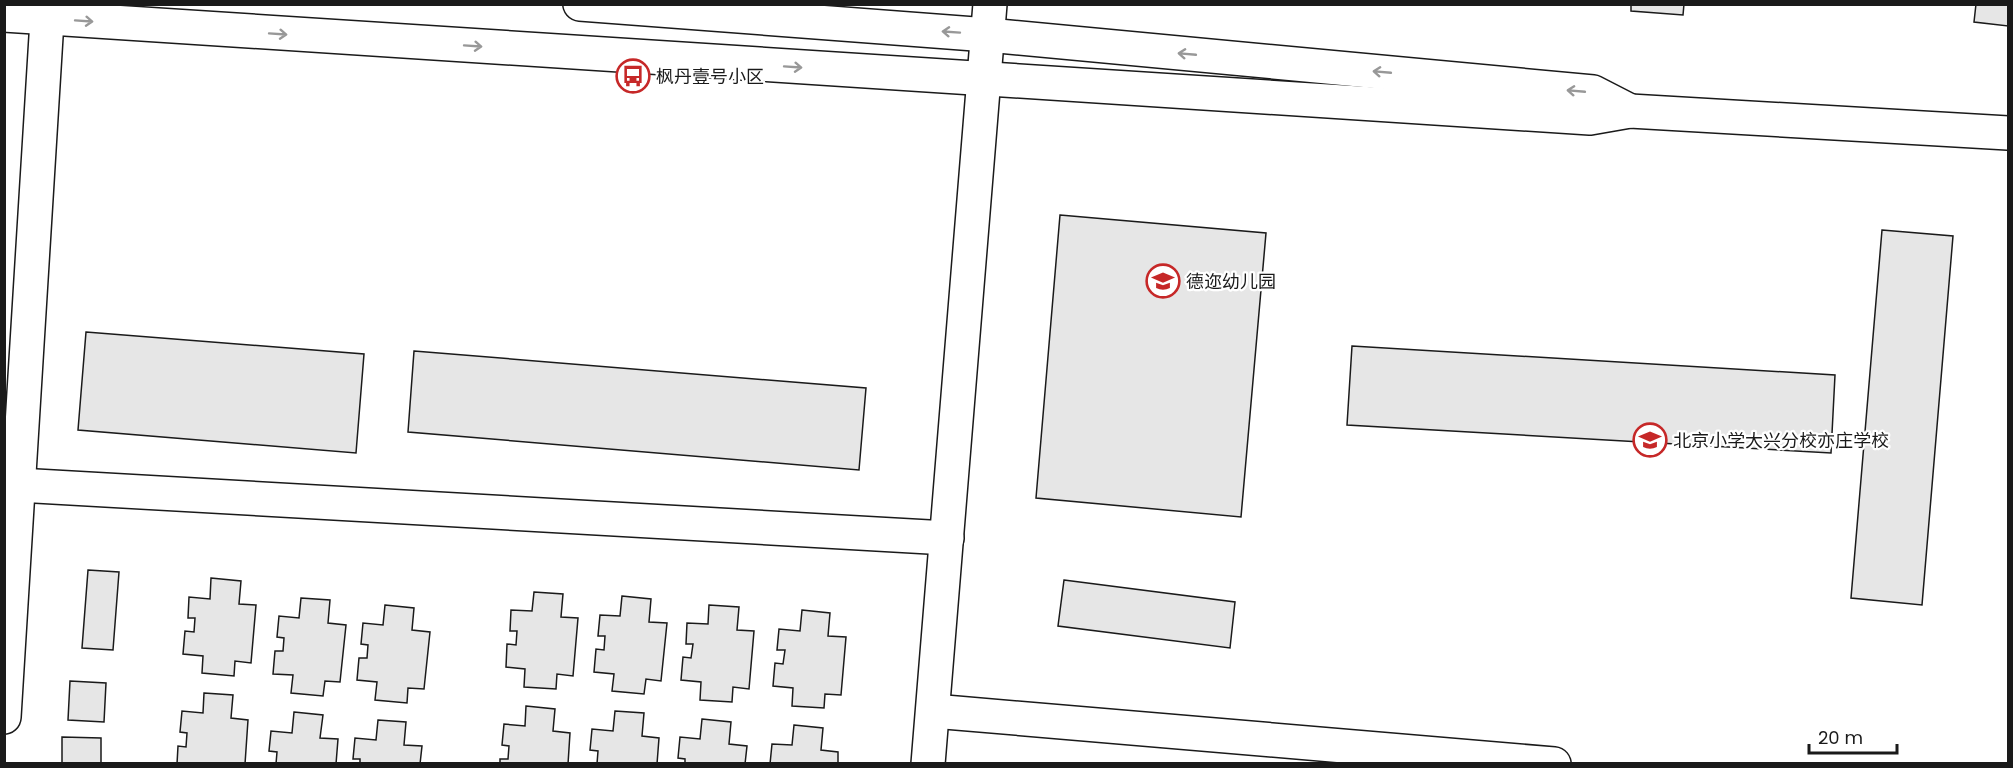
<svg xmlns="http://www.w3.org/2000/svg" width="2013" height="768" font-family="Poppins,'Noto Sans SC',sans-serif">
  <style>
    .building { fill: #e6e6e6; stroke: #1a1a1a; stroke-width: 1.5 }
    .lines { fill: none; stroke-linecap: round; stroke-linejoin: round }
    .minor-casing { stroke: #1a1a1a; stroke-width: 36 }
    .minor { stroke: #fff; stroke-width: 33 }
    .oneway { stroke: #989898 }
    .labels { text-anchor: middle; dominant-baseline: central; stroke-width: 4.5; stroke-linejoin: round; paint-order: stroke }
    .poi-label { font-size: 18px; fill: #1a1a1a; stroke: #fff; text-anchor: start }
  </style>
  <rect width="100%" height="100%" fill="#fff"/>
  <g class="building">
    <path d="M1631,4H1684L1683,15L1631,11Z"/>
    <path d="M1976,4H2008V26L1974,22Z"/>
    <path d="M1060,215L1266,233L1241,517L1036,498Z"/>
    <path d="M1882,230L1953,236L1922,605L1851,598Z"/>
    <path d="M86,332L364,354L356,453L78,430Z"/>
    <path d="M1352,346L1835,375L1831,453L1347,425Z"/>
    <path d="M414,351L866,388L859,470L408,432Z"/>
    <path d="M88,570L119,572L113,650L82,648Z"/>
    <path d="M211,578L241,581L239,604L256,605L251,663L235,661L234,676L202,673L203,656L183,654L185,631L194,632L195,618H188L189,597L210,599Z"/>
    <path d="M1064,580L1235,602L1230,648L1058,626Z"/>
    <path d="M534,592L563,594L561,617L578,618L573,676L557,674L556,689L524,687L525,669L506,667L507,644L516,645L517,631H510L511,610L532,611Z"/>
    <path d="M622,596L651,599L649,622L667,623L661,681L646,679L644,694L612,691L614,674L594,672L596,649L604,650L605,636H598L600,615L620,616Z"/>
    <path d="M301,598L330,600L328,623L346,625L340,682L325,681L323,696L291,693L293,675L273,674L275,651H283L284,638L277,637L279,616L299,618Z"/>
    <path d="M385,605L414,608L412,630L430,632L424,689L408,688L407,703L375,700L377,682L357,680L359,658H367L368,645L361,644L363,623L383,625Z"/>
    <path d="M709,605L739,607L737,630L754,631L749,689L733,687L732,702L700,700L701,682L681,680L683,657L691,658L693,644H686L687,623L708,624Z"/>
    <path d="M802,610L830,613L828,636L846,637L841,695L825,694L824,708L792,706L793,688L773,686L775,663L783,664L785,650H777L779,629L800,631Z"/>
    <path d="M70,681L106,683L104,722L68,720Z"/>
    <path d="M204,693L233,695L231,718L248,720L245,764H177L178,746L186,747L187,733L180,732L182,711L203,713Z"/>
    <path d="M526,706L555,709L553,731L570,733L568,764H500V759H508L509,746L502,745L504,724L525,726Z"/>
    <path d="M615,711L644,713L642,736L659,738L657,764H597L598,751L590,750L592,729L613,731Z"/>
    <path d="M294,712L323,715L320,738L338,739L336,764H276L277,752L269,751L271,731L292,733Z"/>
    <path d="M702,719L731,722L729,744L747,746L745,764H685V759L678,758L680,737L700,739Z"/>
    <path d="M378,720L406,722L404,745L422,746L420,764H360V759H353L355,738L376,740Z"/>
    <path d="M794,725L823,728L821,750L838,752V764H770L772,744L792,745Z"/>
    <path d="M62,737L101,738V764H62Z"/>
  </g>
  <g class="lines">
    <g class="minor-casing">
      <g id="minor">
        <path d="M580,4L988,35L1593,92L1630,111"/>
        <path d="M4,15L1590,118L1630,111L2008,133"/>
        <path d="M18,485L947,538"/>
        <path d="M933,711L1554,764"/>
        <path d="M4,717L48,4"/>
        <path d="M928,764L990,4"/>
      </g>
    </g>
    <use href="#minor" class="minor"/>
  </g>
  <defs><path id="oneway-shaft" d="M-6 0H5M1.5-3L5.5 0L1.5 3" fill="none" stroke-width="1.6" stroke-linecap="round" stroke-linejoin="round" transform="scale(1.5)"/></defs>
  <g class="oneway">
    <use href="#oneway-shaft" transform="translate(84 21) rotate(4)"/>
    <use href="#oneway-shaft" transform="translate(951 32) rotate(-176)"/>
    <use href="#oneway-shaft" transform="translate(278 34) rotate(4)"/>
    <use href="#oneway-shaft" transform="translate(473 46) rotate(4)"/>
    <use href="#oneway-shaft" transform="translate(1187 54) rotate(-175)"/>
    <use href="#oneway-shaft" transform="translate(793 67) rotate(4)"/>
    <use href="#oneway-shaft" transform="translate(1382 72) rotate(-175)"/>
    <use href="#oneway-shaft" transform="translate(1576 91) rotate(-175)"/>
  </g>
  <defs>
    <g id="bus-ring" transform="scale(1.725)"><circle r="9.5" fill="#fff" stroke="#c62828" stroke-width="1.5"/><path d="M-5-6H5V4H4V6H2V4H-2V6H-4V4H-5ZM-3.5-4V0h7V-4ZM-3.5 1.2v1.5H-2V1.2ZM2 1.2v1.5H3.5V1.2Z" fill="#c62828"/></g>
    <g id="school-ring" transform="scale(1.725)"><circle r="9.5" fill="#fff" stroke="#c62828" stroke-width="1.5"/><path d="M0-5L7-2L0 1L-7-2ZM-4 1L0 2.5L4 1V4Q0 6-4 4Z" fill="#c62828"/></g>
  </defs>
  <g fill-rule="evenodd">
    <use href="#bus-ring" x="633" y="76"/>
    <use href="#school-ring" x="1163" y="281"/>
    <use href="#school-ring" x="1650" y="440"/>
  </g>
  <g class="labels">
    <g class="poi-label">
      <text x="656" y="76">枫丹壹号小区</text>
      <text x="1186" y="281">德迩幼儿园</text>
      <text x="1673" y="440">北京小学大兴分校亦庄学校</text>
    </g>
  </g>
  <rect width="2013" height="768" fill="none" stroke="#1a1a1a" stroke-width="12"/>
  <path d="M1809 744v9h88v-9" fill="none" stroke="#1a1a1a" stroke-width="3"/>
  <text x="1818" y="744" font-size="18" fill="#1a1a1a" stroke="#ffffff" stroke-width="4.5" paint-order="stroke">20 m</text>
</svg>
